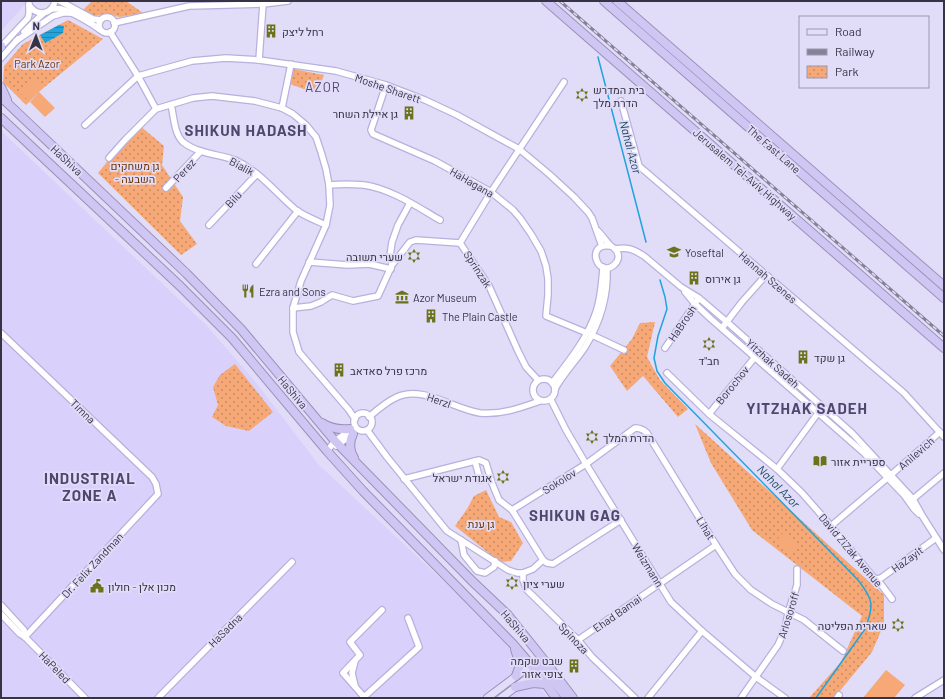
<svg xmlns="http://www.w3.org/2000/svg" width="945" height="699" font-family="Barlow,Heebo,sans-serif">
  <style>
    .built { fill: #d9d1fc }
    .park { fill: url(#park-dots) }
    .pitch { fill: #f6a976 }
    .water { fill: url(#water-rules) }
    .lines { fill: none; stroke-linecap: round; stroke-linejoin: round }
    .stream { stroke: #20a4dd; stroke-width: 1.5 }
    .minor-casing { stroke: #b9b0dd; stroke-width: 8 }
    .major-casing { stroke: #9a93b7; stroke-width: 9 }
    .highway-casing { stroke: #9a93b7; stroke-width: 10 }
    .minor { stroke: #fff; stroke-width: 5.5 }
    .major { stroke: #e2ddf8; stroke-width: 7 }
    .highway { stroke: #cfc6f4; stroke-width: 8 }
    .rail-casing { stroke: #858197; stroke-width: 3 }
    .rail { stroke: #e1dcf8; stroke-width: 1.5; stroke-dasharray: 4.5; stroke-linecap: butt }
    .labels { text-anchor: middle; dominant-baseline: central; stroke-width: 3.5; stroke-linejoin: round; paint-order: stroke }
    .poi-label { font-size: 11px; fill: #373345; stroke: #e1dcf8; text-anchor: start }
    .park-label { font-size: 11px; fill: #6d3400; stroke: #e1dcf8 }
    .street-label { font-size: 11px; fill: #373345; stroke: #e1dcf8 }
    .water-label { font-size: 12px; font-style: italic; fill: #1c4c64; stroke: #e1dcf8 }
    .quarter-label { font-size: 13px; letter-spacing: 1px; fill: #50476e; stroke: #e1dcf8 }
    .district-label { font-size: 15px; font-weight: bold; letter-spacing: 1px; fill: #50476e; stroke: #e1dcf8 }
  </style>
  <defs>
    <pattern id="park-dots" width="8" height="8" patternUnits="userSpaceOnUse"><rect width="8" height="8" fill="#f6a976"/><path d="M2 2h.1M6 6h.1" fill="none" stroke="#c88a63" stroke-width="1.8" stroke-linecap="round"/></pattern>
    <pattern id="water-rules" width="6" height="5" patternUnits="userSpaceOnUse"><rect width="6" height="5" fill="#20a4dd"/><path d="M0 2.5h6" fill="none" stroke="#1d86b5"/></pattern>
  </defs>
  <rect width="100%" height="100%" fill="#e1dcf8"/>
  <g class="built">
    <path d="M1,1H28L1,31Z"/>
    <path d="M1,131L206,325L254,380L319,465L500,634L548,698H1Z"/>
  </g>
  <g class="park">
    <path d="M92,1H126L143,13L120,17L106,14L94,16L83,10Z"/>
    <path d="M68,20L103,39L41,90L26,105L3,82L4,66L23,44Z"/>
    <path d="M293,69L324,75L317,94L290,84Z"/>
    <path d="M139,125L164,146L162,165L183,197L180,221L197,244L181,255L98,173L125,140Z"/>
    <path d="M655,322L647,357L660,380L688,409L678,417L643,376L627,391L610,366L632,339L640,323Z"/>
    <path d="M235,364L273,412L249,431L226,426L212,417L218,405L213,387L220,375Z"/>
    <path d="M695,424L884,595V624L872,652L834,698H809L841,662L862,616L752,530L711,463Z"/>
    <path d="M486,490L499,517L511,522L523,543L511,561L500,562L455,526L467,509L474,496Z"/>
  </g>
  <g class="pitch">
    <path d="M34,76L43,84L28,100L19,92Z"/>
    <path d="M39,92L55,108L45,117L30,102Z"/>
    <path d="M785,531L800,545L792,553L777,539Z"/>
    <path d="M886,670L905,685L894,698H863Z"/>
  </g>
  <path class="water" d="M59,25L64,26L63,33L45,43L40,35Z"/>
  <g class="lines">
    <g class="stream">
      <path d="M598,57L646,242"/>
      <path d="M660,280L665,297L667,309L658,336L654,358L657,371L665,383L858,580C874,600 874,606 865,629L816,698"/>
    </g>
    <g class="minor-casing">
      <g id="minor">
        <path d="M60,1L93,19L101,20"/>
        <path d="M29,5C37,17 52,15 55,1"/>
        <path d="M51,9C56,9 60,8 64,10C72,12 93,24 100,30"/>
        <circle cx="107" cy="25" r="8"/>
        <path d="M114,23L189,6L263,4L288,1"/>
        <path d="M24,32L36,20L44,13"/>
        <path d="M110,32L138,76L156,109"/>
        <path d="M16,41L53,16L63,13H72"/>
        <path d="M1,47L28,18L29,14V4"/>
        <path d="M1,58L18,39"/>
        <path d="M259,60L263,4"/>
        <path d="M386,85L371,130L373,134L435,161L491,192L513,210L520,218L531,234L541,251L546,266L548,279V295L546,316L587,333"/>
        <path d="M621,101L639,166L904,393L944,437"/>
        <path d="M171,105C174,116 174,134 183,142C198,154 218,154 235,160C259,171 276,193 296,210C304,216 317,221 326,225"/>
        <path d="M282,108L291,64"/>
        <path d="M85,125L138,76L192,61L226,58L259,60L336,71L386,85L425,100L457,115L519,149L549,174L574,197L588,212L592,218L602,246"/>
        <path d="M109,158L125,140L156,109L193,98L212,96L255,101L282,108L293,114L306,125L316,137L321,152L326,169L329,185L330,205L326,225L301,281L293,308V332L299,352L349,410L355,419"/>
        <path d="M329,185C341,184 352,184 364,185C391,189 416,206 440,220"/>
        <path d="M166,188L201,151"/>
        <path d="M209,225L257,174"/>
        <path d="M598,231C602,235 606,241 610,245C614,249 611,245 615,249C620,254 619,261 614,265C597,279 585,242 610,246"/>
        <path d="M615,249C628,247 633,249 644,256L681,287L699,298L727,322L852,433L913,499L923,517L944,550"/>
        <path d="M309,262L348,265L369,264L391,269"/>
        <path d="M256,264L298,211"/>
        <path d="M392,265L390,256L392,242L398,225L410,203"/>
        <path d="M685,292L695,304L711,319L864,453L904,495L914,509L919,514"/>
        <path d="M293,308L311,306L321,302L332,295L353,301L378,296L392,265L410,242L416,240L460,243"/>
        <path d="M722,328L742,302L766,275"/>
        <path d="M1,333L152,477L156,484L158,494L25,637"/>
        <path d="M592,335L624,350"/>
        <path d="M665,348L697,301"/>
        <path d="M667,373L709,414L777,469L802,493L831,526L874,578L877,579L892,599"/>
        <circle cx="544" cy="390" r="11"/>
        <path d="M538,380L526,367L518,351L489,286L460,243L491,192L564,82"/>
        <path d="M552,383C569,361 587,339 596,312C601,298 602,282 603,267"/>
        <path d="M555,389C563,374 576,361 585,347C600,323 608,295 607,268"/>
        <path d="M551,400L566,430L586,464L671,602L702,631L756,677L785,698"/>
        <circle cx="363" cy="422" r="9"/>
        <path d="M709,414L755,357"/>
        <path d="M369,417C378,409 386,402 397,397C422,385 454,409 480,413C501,415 520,408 540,401"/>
        <path d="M367,430L387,457L447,531L508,570L517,573H523"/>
        <path d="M336,446L352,435"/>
        <path d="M327,451L335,441L350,430"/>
        <path d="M475,461L480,480"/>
        <path d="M777,469L818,413"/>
        <path d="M404,479L479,460L486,463L492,483L499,500L512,510L543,560L547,563L553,564L621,520"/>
        <path d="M913,499L944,473"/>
        <path d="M512,510L586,464L635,428C640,428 643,429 647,433L716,545L735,574L751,590L772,604L804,620L843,651"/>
        <path d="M831,526L892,474L940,432"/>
        <path d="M461,540L464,555L477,571L485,573L494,567L495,561"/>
        <path d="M543,560L533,569L523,573V580L527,590L578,640L592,657L635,698"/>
        <path d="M877,579L881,578L936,538"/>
        <path d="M1,605L24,630L25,637"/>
        <path d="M1,614L20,634L25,637L85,698"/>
        <path d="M578,640L716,545"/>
        <path d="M355,661L352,673L355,686"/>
        <path d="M364,697L419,647L408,618"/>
        <path d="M158,698L292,562"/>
        <path d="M365,698L343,673L360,655L350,642L382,610"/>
        <path d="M648,698L702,631"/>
        <path d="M741,698L778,645L785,629L788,613L797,585V569"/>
        <path d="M837,698L839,695"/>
        <path d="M915,698L944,680"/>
      </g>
    </g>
    <g class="major-casing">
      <g id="major">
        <path d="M487,698L531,665"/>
        <path d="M501,698L541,668"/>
      </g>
    </g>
    <g class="highway-casing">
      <g id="highway">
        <path d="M546,1L944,348"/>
        <path d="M604,1L944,298"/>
        <path d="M617,1L944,286"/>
        <path d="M1,47V46"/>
        <path d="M1,87L7,100"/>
        <path d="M1,97L186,273L241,329L335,441L472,581L508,615L544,660L573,698"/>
        <path d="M1,118L180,286L232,338L327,451L363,491L513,644L537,672L556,698"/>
        <path d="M322,423C331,429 340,430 350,429"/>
        <path d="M353,434C349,442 349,450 354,458"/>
        <path d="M515,649L520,665L516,676"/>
        <path d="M531,665H537L541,667L567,698"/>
        <path d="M515,687L533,683L545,684"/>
      </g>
    </g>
    <use href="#minor" class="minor"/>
    <use href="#major" class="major"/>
    <use href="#highway" class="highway"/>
    <g class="rail-casing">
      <path id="rail" d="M560,1L944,336"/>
    </g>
    <use href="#rail" class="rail"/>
  </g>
  <defs>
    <g id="building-bare" transform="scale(1.08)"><path d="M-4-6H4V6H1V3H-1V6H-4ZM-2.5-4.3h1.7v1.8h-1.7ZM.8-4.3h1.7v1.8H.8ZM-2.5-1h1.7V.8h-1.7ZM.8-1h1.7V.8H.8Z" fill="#6b7219" stroke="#e1dcf8" stroke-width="2.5" paint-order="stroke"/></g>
    <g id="synagogue-bare" transform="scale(1.08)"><path d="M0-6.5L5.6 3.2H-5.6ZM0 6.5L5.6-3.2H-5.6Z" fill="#6b7219" stroke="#e1dcf8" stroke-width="2.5" paint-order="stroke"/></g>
    <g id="school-bare" transform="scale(1.08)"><path d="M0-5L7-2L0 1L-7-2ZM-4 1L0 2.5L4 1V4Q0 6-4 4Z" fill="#6b7219" stroke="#e1dcf8" stroke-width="2.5" paint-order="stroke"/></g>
    <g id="restaurant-bare" transform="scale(1.08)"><path d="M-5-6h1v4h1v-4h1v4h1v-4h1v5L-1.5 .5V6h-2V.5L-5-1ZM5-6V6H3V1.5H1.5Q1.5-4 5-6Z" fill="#6b7219" stroke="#e1dcf8" stroke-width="2.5" paint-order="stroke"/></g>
    <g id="museum-bare" transform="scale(1.08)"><path d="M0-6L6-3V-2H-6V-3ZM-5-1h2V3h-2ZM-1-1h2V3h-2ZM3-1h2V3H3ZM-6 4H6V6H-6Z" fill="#6b7219" stroke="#e1dcf8" stroke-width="2.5" paint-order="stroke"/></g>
    <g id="library-bare" transform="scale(1.08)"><path d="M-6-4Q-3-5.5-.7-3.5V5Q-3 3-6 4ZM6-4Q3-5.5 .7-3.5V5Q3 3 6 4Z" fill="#6b7219" stroke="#e1dcf8" stroke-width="2.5" paint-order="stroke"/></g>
    <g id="civic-bare" transform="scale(1.08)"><path d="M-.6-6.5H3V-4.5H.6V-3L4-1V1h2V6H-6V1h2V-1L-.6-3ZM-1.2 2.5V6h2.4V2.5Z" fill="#6b7219" stroke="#e1dcf8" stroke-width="2.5" paint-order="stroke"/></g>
  </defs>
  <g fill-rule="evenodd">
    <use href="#building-bare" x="271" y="31"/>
    <use href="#synagogue-bare" x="582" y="95"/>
    <use href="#building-bare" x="409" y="113"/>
    <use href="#school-bare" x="674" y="252"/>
    <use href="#synagogue-bare" x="414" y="256"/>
    <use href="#building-bare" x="694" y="278"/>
    <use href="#restaurant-bare" x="248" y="291"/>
    <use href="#museum-bare" x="402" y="297"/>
    <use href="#building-bare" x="431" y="316"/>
    <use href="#synagogue-bare" x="709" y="344"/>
    <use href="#building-bare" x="803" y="357"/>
    <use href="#building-bare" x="339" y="370"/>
    <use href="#synagogue-bare" x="592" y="437"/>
    <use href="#library-bare" x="820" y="461"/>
    <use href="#synagogue-bare" x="503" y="477"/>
    <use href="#synagogue-bare" x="512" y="583"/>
    <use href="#civic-bare" x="97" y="586"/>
    <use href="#synagogue-bare" x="898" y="625"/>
    <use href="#building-bare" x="574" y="666"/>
  </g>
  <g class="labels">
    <g class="poi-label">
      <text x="282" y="31">רחל ליצק</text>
      <text x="593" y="89">בית המדרש<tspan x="593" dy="13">הדרת מלך</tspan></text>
      <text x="398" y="113" text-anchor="end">גן איילת השחר</text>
      <text x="685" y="252">Yoseftal</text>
      <text x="403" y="256" text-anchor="end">שערי תשובה</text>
      <text x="705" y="278">גן אירוס</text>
      <text x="259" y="291">Ezra and Sons</text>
      <text x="413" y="297">Azor Museum</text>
      <text x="442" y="316">The Plain Castle</text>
      <text x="814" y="357">גן שקד</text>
      <text x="709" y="360" text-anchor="middle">חב"ד</text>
      <text x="350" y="370">מרכז פרל סאדאב</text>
      <text x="603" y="437">הדרת המלך</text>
      <text x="831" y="461">ספריית אזור</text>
      <text x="492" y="477" text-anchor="end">אגודת ישראל</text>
      <text x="523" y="583">שערי ציון</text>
      <text x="108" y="586">מכון אלן - חולון</text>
      <text x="887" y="625" text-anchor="end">שארית הפליטה</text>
      <text x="563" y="660" text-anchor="end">שבט שקמה<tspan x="563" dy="13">צופי אזור</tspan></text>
    </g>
    <g class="park-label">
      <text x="37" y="63">Park Azor</text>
      <text x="135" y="165">גן משחקים<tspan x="135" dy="13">- השבעה</tspan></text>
      <text x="481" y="523">גן ענת</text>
    </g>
    <g class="street-label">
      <text transform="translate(388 88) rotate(19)">Moshe Sharett</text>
      <text transform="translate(774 149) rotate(41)">The Fast Lane</text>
      <text transform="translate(67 160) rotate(43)">HaShiva</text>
      <text transform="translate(242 166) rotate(28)">Bialik</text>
      <text transform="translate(184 170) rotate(-48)">Perez</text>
      <text transform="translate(745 174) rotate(41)">Jerusalem Tel-Aviv Highway</text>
      <text transform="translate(472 182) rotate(30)">HaHagana</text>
      <text transform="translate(233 199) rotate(-47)">Bilu</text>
      <text transform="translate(478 269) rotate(57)">Sprinzak</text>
      <text transform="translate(768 277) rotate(41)">Hannah Szenes</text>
      <text transform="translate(682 323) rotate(-56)">HaBrosh</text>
      <text transform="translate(773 363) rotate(42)">Yitzhak Sadeh</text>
      <text transform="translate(732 385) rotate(-51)">Borochov</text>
      <text transform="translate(293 392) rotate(50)">HaShiva</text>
      <text transform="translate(439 400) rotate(19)">Herzl</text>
      <text transform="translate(83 411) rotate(44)">Timna</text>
      <text transform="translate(916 453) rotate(-41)">Anilevich</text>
      <text transform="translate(559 481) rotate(-32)">Sokolov</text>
      <text transform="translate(706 528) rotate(58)">Lihat</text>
      <text transform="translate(851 550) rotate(50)">David ZiZak Avenue</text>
      <text transform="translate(907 559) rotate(-36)">HaZayit</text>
      <text transform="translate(92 565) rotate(-47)">Dr. Felix Zandman</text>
      <text transform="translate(648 565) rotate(58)">Weizmann</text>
      <text transform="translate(617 613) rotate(-35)">Ehad Bamai</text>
      <text transform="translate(788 615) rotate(-73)">Arlosoroff</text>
      <text transform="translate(516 626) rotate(49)">HaShiva</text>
      <text transform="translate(225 630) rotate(-45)">HaSadna</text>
      <text transform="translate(574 638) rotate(47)">Spinoza</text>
      <text transform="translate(55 667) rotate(46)">HaPeled</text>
    </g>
    <g class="water-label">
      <text transform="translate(631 147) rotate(75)">Nahal Azor</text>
      <text transform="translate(779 486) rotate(45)">Nahal Azor</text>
    </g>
    <g class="quarter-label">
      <text x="323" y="87">AZOR</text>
    </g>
    <g class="district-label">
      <text x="246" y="130">SHIKUN HADASH</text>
      <text x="807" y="408">YITZHAK SADEH</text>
      <text x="90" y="478">INDUSTRIAL<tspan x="90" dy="17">ZONE A</tspan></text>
      <text x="575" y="515">SHIKUN GAG</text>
    </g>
  </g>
  <rect width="945" height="699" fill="none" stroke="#373345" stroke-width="4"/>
  <rect x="799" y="16" width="130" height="72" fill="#e1dcf8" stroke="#9d98b0"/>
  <rect x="807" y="29" width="20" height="6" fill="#e2ddf8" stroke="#9d98b0"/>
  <text x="835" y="36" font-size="12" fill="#373345">Road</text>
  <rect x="807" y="49" width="20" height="6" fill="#858197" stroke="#9d98b0"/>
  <text x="835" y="56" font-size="12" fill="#373345">Railway</text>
  <rect x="807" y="66" width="20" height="12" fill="url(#park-dots)" stroke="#9d98b0"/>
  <text x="835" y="76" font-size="12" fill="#373345">Park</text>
  <g transform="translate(36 36) rotate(1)" stroke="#e1dcf8" stroke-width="3" paint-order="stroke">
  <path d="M0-3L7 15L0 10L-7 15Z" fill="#373345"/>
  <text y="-6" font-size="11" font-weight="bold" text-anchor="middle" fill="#373345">N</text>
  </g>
</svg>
